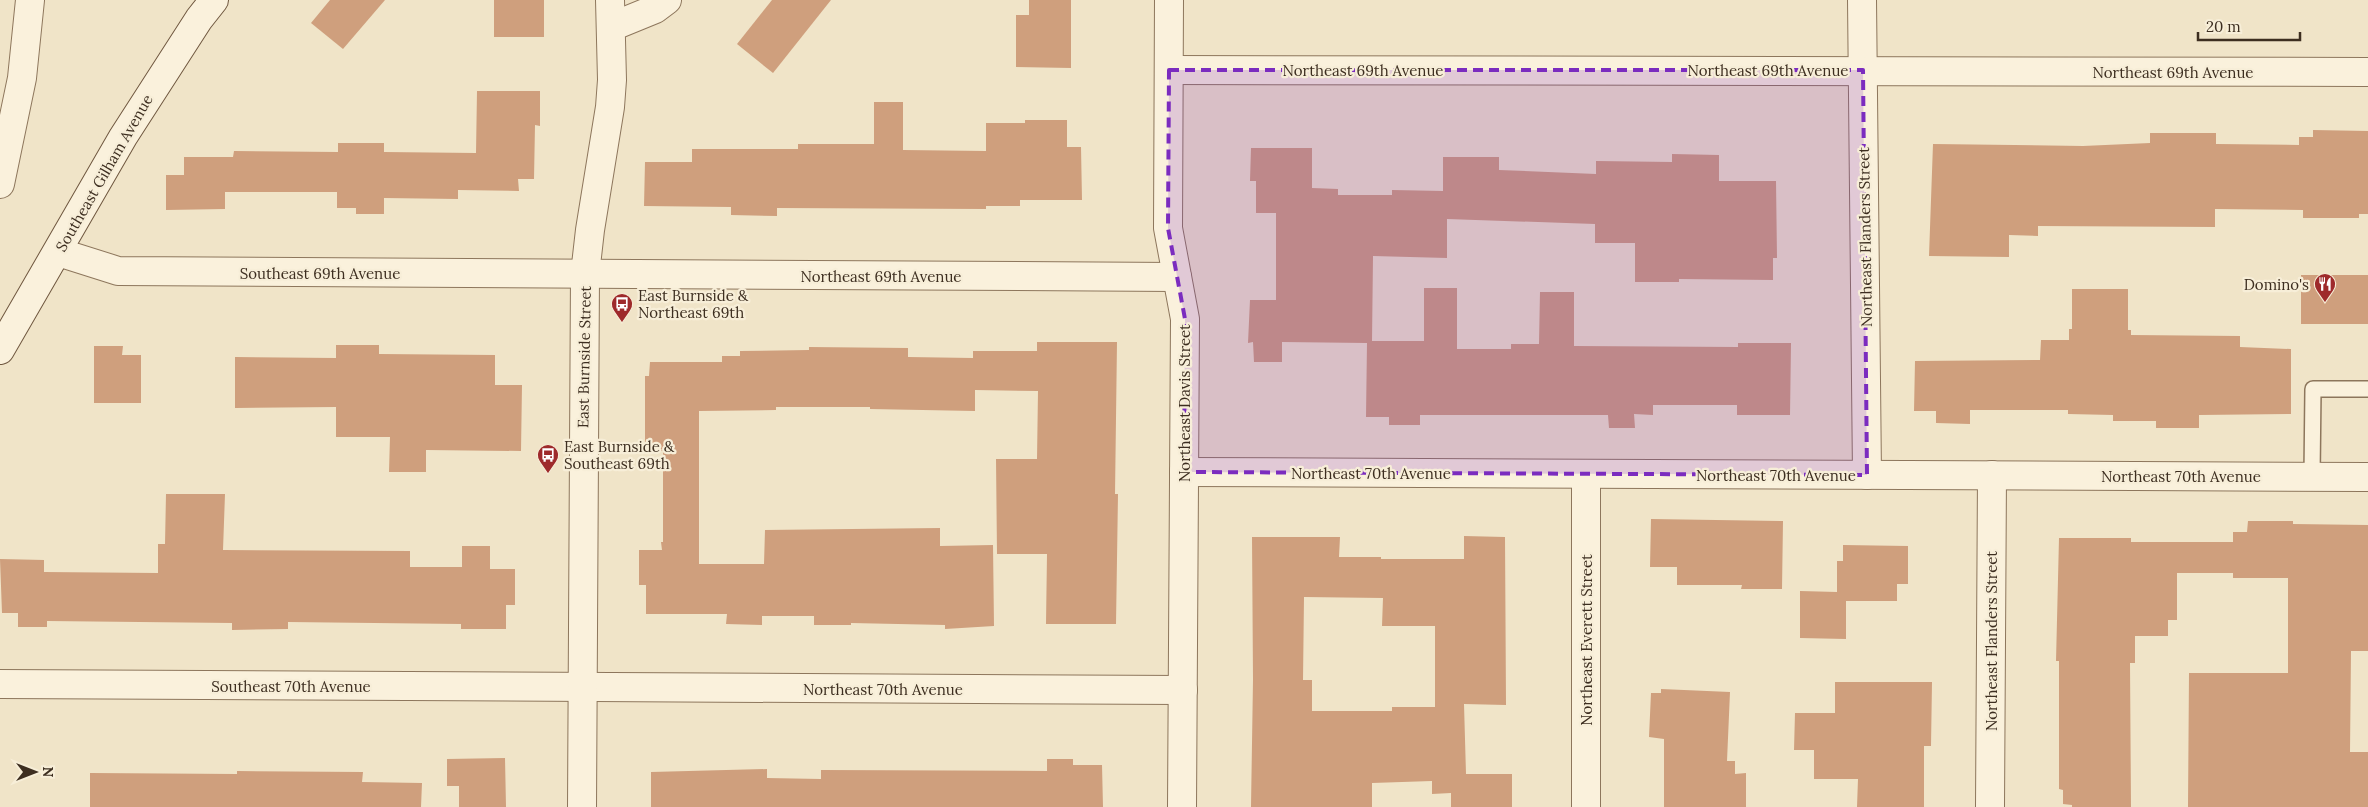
<svg xmlns="http://www.w3.org/2000/svg" width="2368" height="807" font-family="Lora,serif">
  <style>
    .building { fill: #cf9f7d; fill-rule: evenodd }
    .lines { fill: none; stroke-linecap: round; stroke-linejoin: round }
    .service-casing { stroke: #8d765c; stroke-width: 18 }
    .minor-casing { stroke: #8d765c; stroke-width: 30 }
    .tertiary-casing { stroke: #8d765c; stroke-width: 30 }
    .secondary-casing { stroke: #6f573f; stroke-width: 30 }
    .service { stroke: #faf1dc; stroke-width: 15 }
    .minor { stroke: #faf1dc; stroke-width: 28 }
    .tertiary { stroke: #faf1dc; stroke-width: 28 }
    .secondary { stroke: #faf1dc; stroke-width: 28 }
    .marked { fill: #7b2cbf; fill-opacity: 0.2; stroke: #7b2cbf; stroke-width: 4; stroke-dasharray: 10 6; stroke-linejoin: round }
    .labels { text-anchor: middle; dominant-baseline: central; stroke-width: 4.5; stroke-linejoin: round; paint-order: stroke }
    .street-label { font-size: 15px; fill: #3d2e20; stroke: #f7eed8 }
    .poi-label { font-size: 15px; fill: #3d2e20; stroke: #f7eed8; text-anchor: start }
  </style>
  <rect width="100%" height="100%" fill="#f0e4c8"/>
  <g class="building">
    <path d="M330,0H385L343,49L311,23Z"/>
    <rect x="494" y="0" width="50" height="37"/>
    <path d="M772,0H831L773,73L737,44Z"/>
    <path d="M1029,0H1071V68L1016,67V15H1029Z"/>
    <path d="M477,91H540V126L535,125L534,179H518L519,191L458,190V199L384,198V214H356V208H337V192H225V209L166,210V175H184V157H233L234,151L338,152V143H384V152L476,153Z"/>
    <path d="M874,102H903V150L986,151V123H1025V120H1067V147H1081L1082,200H1020V206H986V209L777,208V216L731,215V207L644,206L645,162H692V149H798V144H874Z"/>
    <path d="M2313,130L2368,131V214H2359V218H2303V210L2215,209V227L2038,226V236L2009,235V257L1929,256L1933,144L2083,146L2150,143V133H2216V144L2299,145V137H2313Z"/>
    <path d="M1251,148H1312V188L1338,189V195H1392V190L1443,191V157H1499V170L1596,174V161L1672,162V154L1719,155V181H1776L1777,258H1773V280L1679,279V282H1635V243H1595V224L1447,219V258L1373,256L1372,341H1424V288H1457V349H1511V344H1539L1540,292H1574V346L1738,347V343H1791L1790,415H1737V405H1653V415L1634,414L1635,428H1609L1608,415H1420V425H1389V417H1366L1367,343L1282,342V362H1254L1253,342L1248,343L1250,300H1276V213H1256V181H1250Z"/>
    <rect x="2301" y="275" width="67" height="49"/>
    <path d="M2072,289H2128V330H2131V335L2240,336V347L2291,349V414L2199,415V428H2156V421H2113V415L2068,414V410H1970V424L1936,423V411H1914L1915,361L2040,360L2041,340H2069V329H2072Z"/>
    <path d="M1037,342H1117L1115,494H1118L1116,624H1046L1047,554H997L996,459H1037L1038,391L975,390V411L870,409V407H776V410L699,411V564H764L765,530L940,528V546L993,545L994,626L945,629V625L851,623V625H814V616H762V625L726,624L727,614H646V585H639V550H662L661,542H663V451H645V376H649L650,362H722V356H740V351L809,350V347L908,348V357L973,358V351H1037Z"/>
    <path d="M336,345H379V354L495,355V385H522L521,451L426,450V472H389L390,437H336V407L235,408V357L336,358Z"/>
    <path d="M94,346H123L122,355H141V403H94Z"/>
    <path d="M166,494H225L223,550L410,551V567H462V546H490V569H515V605H506V629H461V624L288,622V629L232,630V623L47,621V627H18V613H2L0,559L44,560V572L158,573V544H165Z"/>
    <path d="M1651,519L1783,521L1782,589H1741L1742,585H1677V567H1650Z"/>
    <path d="M2248,521H2293V524L2368,525V651H2351L2350,752H2368V807H2188L2189,673H2288V578H2233V573H2177V620H2168V636H2135V663H2130L2131,807H2072V805L2063,804V790L2059,789V661H2056L2059,538H2131V542H2233V532H2247Z"/>
    <path d="M1464,536L1505,537L1506,705L1464,704L1466,774H1512V807H1451V793L1432,794V781L1372,783V807H1251L1253,680L1252,537H1340L1339,557H1381V559H1464ZM1304,597L1383,598L1382,626H1435V707H1392V711H1312V680H1303Z"/>
    <path d="M1843,545L1908,546V584H1897V601H1846V639L1800,638V591L1837,592V561H1843Z"/>
    <path d="M1835,682H1932L1931,746H1924V807H1857L1858,779H1814V750H1794L1795,713H1835Z"/>
    <path d="M1661,689L1730,692L1727,761H1735V774L1746,773V807H1664V739L1649,737L1651,693H1661Z"/>
    <path d="M505,758L506,807H459V786H447V759Z"/>
    <path d="M1047,759H1073V765H1102L1103,807H651V772L767,769V778L821,779V770L1047,771Z"/>
    <path d="M237,771L363,772L362,782L422,783L421,807H90V773L237,774Z"/>
  </g>
  <g class="lines">
    <g class="service-casing">
      <path id="service" d="M2312,476L2313,389H2368"/>
    </g>
    <g class="minor-casing">
      <g id="minor">
        <path d="M1169,0L1168,228L1185,319L1182,807"/>
        <path d="M1862,0L1867,475"/>
        <path d="M611,27L655,9L667,0"/>
        <path d="M1169,70L2368,72"/>
        <path d="M58,252L118,271L1177,277"/>
        <path d="M1184,472L2368,477"/>
        <path d="M0,684L1183,690"/>
        <path d="M1586,807V474"/>
        <path d="M1990,807L1992,475"/>
      </g>
    </g>
    <g class="tertiary-casing">
      <g id="tertiary">
        <path d="M0,184L22,78L30,0"/>
        <path d="M582,807L585,274L590,230L610,107L612,80L610,0"/>
      </g>
    </g>
    <g class="secondary-casing">
      <path id="secondary" d="M0,350L123,137L199,19L214,0"/>
    </g>
    <use href="#service" class="service"/>
    <use href="#minor" class="minor"/>
    <use href="#tertiary" class="tertiary"/>
    <use href="#secondary" class="secondary"/>
  </g>
  <path class="marked" d="M1169,70H1863L1867,475L1184,472L1185,319L1168,228Z"/>
  <defs>
    <g id="restaurant-pin" transform="scale(1.125)"><path d="M0 17L-7.5 6A9.5 9.5 0 1 1 7.5 6Z" fill="#9e2a2b" stroke="#f7eed8"/><path d="M-5-6h1v4h1v-4h1v4h1v-4h1v5L-1.5 .5V6h-2V.5L-5-1ZM5-6V6H3V1.5H1.5Q1.5-4 5-6Z" fill="#fff"/></g>
    <g id="bus-pin" transform="scale(1.125)"><path d="M0 17L-7.5 6A9.5 9.5 0 1 1 7.5 6Z" fill="#9e2a2b" stroke="#f7eed8"/><path d="M-5-6H5V4H4V6H2V4H-2V6H-4V4H-5ZM-3.5-4V0h7V-4ZM-3.5 1.2v1.5H-2V1.2ZM2 1.2v1.5H3.5V1.2Z" fill="#fff"/></g>
  </defs>
  <g fill-rule="evenodd">
    <use href="#restaurant-pin" x="2325" y="284"/>
    <use href="#bus-pin" x="622" y="304"/>
    <use href="#bus-pin" x="548" y="455"/>
  </g>
  <g class="labels">
    <g class="street-label">
      <text x="1363" y="70">Northeast 69th Avenue</text>
      <text x="1768" y="70">Northeast 69th Avenue</text>
      <text x="2173" y="72">Northeast 69th Avenue</text>
      <text transform="translate(104 173) rotate(-60)">Southeast Gilham Avenue</text>
      <text transform="translate(1865 237) rotate(-91)">Northeast Flanders Street</text>
      <text x="320" y="273">Southeast 69th Avenue</text>
      <text x="881" y="276">Northeast 69th Avenue</text>
      <text transform="translate(584 357) rotate(-89)">East Burnside Street</text>
      <text transform="translate(1184 403) rotate(-90)">Northeast Davis Street</text>
      <text x="1371" y="473">Northeast 70th Avenue</text>
      <text x="1776" y="475">Northeast 70th Avenue</text>
      <text x="2181" y="476">Northeast 70th Avenue</text>
      <text transform="translate(1586 640) rotate(-90)">Northeast Everett Street</text>
      <text transform="translate(1991 641) rotate(-90)">Northeast Flanders Street</text>
      <text x="291" y="686">Southeast 70th Avenue</text>
      <text x="883" y="689">Northeast 70th Avenue</text>
    </g>
    <g class="poi-label">
      <text x="2309" y="284" text-anchor="end">Domino's</text>
      <text x="638" y="295">East Burnside &amp;<tspan x="638" dy="17">Northeast 69th</tspan></text>
      <text x="564" y="446">East Burnside &amp;<tspan x="564" dy="17">Southeast 69th</tspan></text>
    </g>
  </g>
  <g transform="translate(35 772) rotate(90)" stroke="#f7eed8" stroke-width="4" paint-order="stroke">
  <path d="M0-4L9 19L0 12L-9 19Z" fill="#3d2e20"/>
  <text y="-8" font-size="14" font-weight="bold" text-anchor="middle" fill="#3d2e20">N</text>
  </g>
  <path d="M2198 32v8h102v-8" fill="none" stroke="#3d2e20" stroke-width="2.5"/>
  <text x="2206" y="32" font-size="15" fill="#3d2e20" stroke="#f7eed8" stroke-width="4" paint-order="stroke">20 m</text>
</svg>
